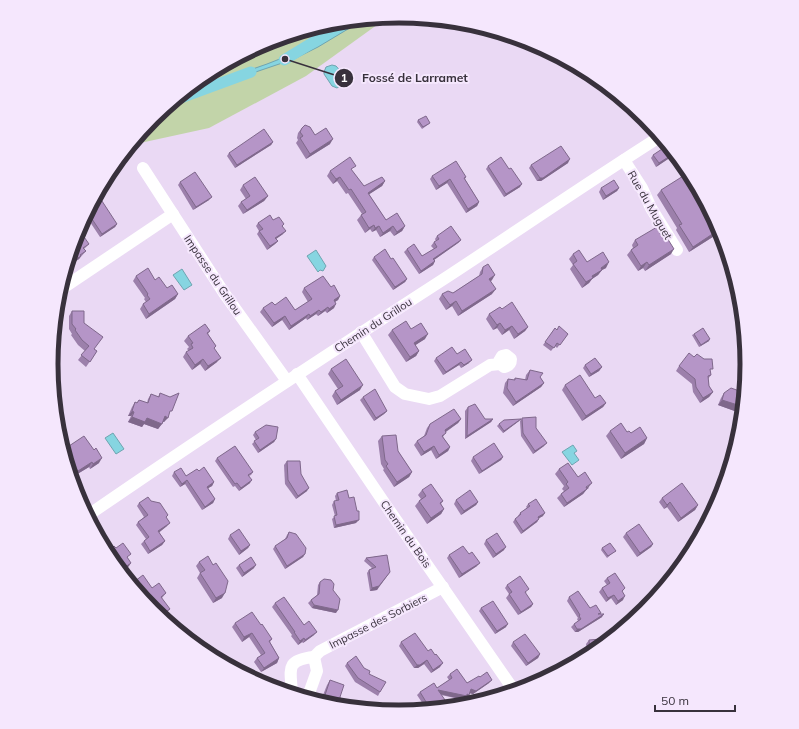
<svg xmlns="http://www.w3.org/2000/svg" width="799" height="729" font-family="Mulish,sans-serif">
  <style>
    .green { fill: #c2d4a9 }
    .water { fill: #86d5e1; stroke: #6fa4b0 }
    .lines { fill: none; stroke-linecap: round; stroke-linejoin: round }
    .canal { stroke: #86d5e1; stroke-width: 11 }
    .street { stroke: #fff; stroke-width: 12 }
    .wall { fill: #9c80ab }
    .shaded-wall { fill: #7f688b }
    .building { fill: #b595c7; stroke: #7f688b }
    .labels { text-anchor: middle; dominant-baseline: central; stroke-width: 4; stroke-linejoin: round; paint-order: stroke }
    .street-label { font-size: 11px; fill: #38313c; stroke: #f5e7fd }
    .rim { fill: none; stroke: #38313c; stroke-width: 5 }
    .leader { fill: none; stroke: #38313c; stroke-width: 1.5 }
    .callout-dot { fill: #38313c; stroke: #f5e7fd; stroke-width: 1.5 }
    .mark-label { font-size: 12px; text-anchor: middle; font-weight: bold; fill: #fff }
    .callout-label { font-size: 12px; text-anchor: middle; font-weight: bold; fill: #38313c; stroke: #f5e7fd; stroke-width: 4; stroke-linejoin: round; paint-order: stroke }
  </style>
  <rect width="100%" height="100%" fill="#ead9f4"/>
  <path class="green" d="M388,17L306,76L209,128L131,145L153,118L206,75L266,42L332,23Z"/>
  <g class="water">
    <path d="M354,20H363L318,47L294,59L176,99L184,93L267,64L300,51Z"/>
    <path d="M332,65L336,66L345,76L343,84L337,88L332,86L324,74V72L326,67Z"/>
    <path d="M316,250L326,266L323,271L320,270L318,272L307,256Z"/>
    <path d="M182,269L192,285L184,290L173,275Z"/>
    <path d="M113,433L124,449L116,454L105,438Z"/>
    <path d="M573,445L577,451L574,453L579,460L572,465L562,452Z"/>
  </g>
  <g class="lines">
    <g class="canal">
      <path d="M284,60L348,21"/>
      <path d="M175,100L251,72"/>
    </g>
    <g class="street">
      <path d="M624,160L642,188L651,208L677,250"/>
      <path d="M143,168L224,293L287,381"/>
      <path d="M60,290L173,214"/>
      <path d="M361,332L395,387L405,394L429,399L440,396L490,365L500,364L504,367C509,366 511,364 511,359L506,355L502,356L499,361L500,364"/>
      <path d="M297,374L385,504L515,692"/>
      <path d="M87,516C207,433 328,354 450,275C520,229 590,181 661,136"/>
      <path d="M314,657L320,651L443,587"/>
      <path d="M292,694C291,670 284,660 314,657L317,671L307,699"/>
    </g>
  </g>
  <g class="wall">
    <path d="M418,120L429,124L422,129L417,122Z"/>
    <path d="M302,128L315,135L330,144L306,159L296,143L298,140L297,138L298,133Z"/>
    <path d="M273,142L271,145L235,168L227,156L229,153Z"/>
    <path d="M653,155L668,159L656,167L651,158Z"/>
    <path d="M568,163L541,181H537L529,168L531,165Z"/>
    <path d="M488,166L509,169L520,187L504,197L486,169Z"/>
    <path d="M330,171H352L364,186L385,181L382,186L369,194L386,220L405,226L402,231L394,236L390,231L380,237L376,230L372,232L370,229L365,233L357,220L362,214L348,193L346,194L337,181L333,184L327,176Z"/>
    <path d="M432,176L466,177L465,179L479,202L477,206L466,213L447,183L436,190L430,179Z"/>
    <path d="M180,182L209,200L193,210L178,185Z"/>
    <path d="M243,185L268,196L264,201L243,214L238,206L241,202L246,199L240,190Z"/>
    <path d="M601,188H619L617,191L603,200L599,192Z"/>
    <path d="M661,190L706,202L721,230L719,233L689,252L676,230L677,228L657,195Z"/>
    <path d="M93,202L117,224L115,227L100,237L88,219L84,222L83,221Z"/>
    <path d="M273,220L283,226V234L276,239L278,241L275,244L267,250L257,234L259,231L256,226L258,223Z"/>
    <path d="M437,236L461,240L458,243L434,260L435,261L433,265L419,274L404,252L407,249L422,256L434,249L431,246L434,242L436,241L435,239Z"/>
    <path d="M75,238L89,244L84,249L86,251L79,259L68,266L67,265Z"/>
    <path d="M635,240L671,254L645,271L643,268L638,271L627,255L631,250L633,248L632,245Z"/>
    <path d="M573,254L587,262L606,268L602,270L598,275L592,279L589,283L582,288L570,269L573,265L569,259Z"/>
    <path d="M374,257L391,259L407,279L405,282L393,290L372,260Z"/>
    <path d="M483,267L492,280L491,281L492,294L458,316L452,306L446,310L439,299L442,294L453,293L479,276L480,272Z"/>
    <path d="M136,276L155,280L167,288L178,294L175,299L146,319L140,309L143,304L146,302L144,299L145,298L133,281Z"/>
    <path d="M304,288L340,296L338,300L335,302L334,308L327,313L325,311L318,316L316,314L307,320L306,318L289,330L282,320L272,327L260,312L263,308L275,305L295,310L308,302L302,292Z"/>
    <path d="M502,309L528,327L525,331L514,339L509,330L502,335L497,328L493,330L486,319L489,314Z"/>
    <path d="M72,311L84,323L94,349L97,351L86,367L78,360L85,351L78,345L71,335L72,334L69,329V316Z"/>
    <path d="M555,328L557,330L568,334L557,348L555,346L551,351L543,345Z"/>
    <path d="M411,329L425,339L415,345L419,351L416,356L406,362L388,335L392,330Z"/>
    <path d="M210,331L208,334L216,346L214,349L217,362L205,371L200,364L192,370L183,357L186,352L189,351L187,349L189,347L184,341L188,336Z"/>
    <path d="M694,334L709,341L699,347L692,335Z"/>
    <path d="M694,357L704,359L710,372L711,375L708,379L709,386L713,392L709,397L700,403L693,392L692,384L676,371L679,366Z"/>
    <path d="M436,358L469,363L461,368L459,365L443,375L434,361Z"/>
    <path d="M585,365L602,367L599,371L589,377L583,368Z"/>
    <path d="M331,369L360,390L337,405L332,396L335,391L338,389L328,374Z"/>
    <path d="M530,370L540,377L544,383L541,387L513,406L503,393L505,383L508,379L514,380L515,378L525,380L526,375Z"/>
    <path d="M565,385L595,398L606,403L603,407L582,421L562,390Z"/>
    <path d="M160,393L168,416L164,422H163L158,429L144,424L142,427L128,422L131,416H128L132,407L135,402L137,403L139,400L147,403L148,399L151,394L158,397Z"/>
    <path d="M724,393H745L743,414L718,405L721,398Z"/>
    <path d="M363,397L387,411L384,414L374,421L360,400Z"/>
    <path d="M468,407L485,419H493L491,422L465,439V411Z"/>
    <path d="M522,418L536,428L544,446L533,454L521,436L520,421Z"/>
    <path d="M461,419L458,423L446,432L443,437L450,447L448,451L436,459L431,450L421,456L414,445L417,441L424,436L427,428L430,424Z"/>
    <path d="M519,421L503,433L497,426L499,424Z"/>
    <path d="M610,431L631,433L647,438L644,444L621,459L606,436Z"/>
    <path d="M255,432L276,439L274,442L258,453L252,444L256,440L253,435Z"/>
    <path d="M382,436L398,451L412,472L409,477L394,487L383,470L384,469L381,464L378,441Z"/>
    <path d="M63,450L99,463L90,469L89,467L74,476L68,468Z"/>
    <path d="M473,457H503L501,460L479,474L471,461Z"/>
    <path d="M217,458L253,472L251,475L249,476L250,483L239,491L235,486L233,487L215,461Z"/>
    <path d="M287,461L301,474L307,491L296,499L285,484L284,465Z"/>
    <path d="M559,469L578,477L589,488L586,490L583,494L564,507L557,498L564,491L562,489L564,486L555,474Z"/>
    <path d="M199,471L214,482L212,486L208,488L215,499L213,503L202,510L185,484L180,487L172,476L174,472L186,476Z"/>
    <path d="M422,490L443,501L441,504L444,509L441,514L427,524L415,506L419,501L421,499L418,495Z"/>
    <path d="M337,493L349,498L356,523L334,528L332,519L335,516L332,505L334,501H336L335,496Z"/>
    <path d="M662,498L698,505L695,510L678,522L667,507L664,509L659,502Z"/>
    <path d="M456,500L478,502L476,505L461,515L454,504Z"/>
    <path d="M151,501L168,515L166,518L167,526L159,532L165,541L162,545L148,554L141,544L146,539L136,525L138,522L144,517L137,506L139,503Z"/>
    <path d="M528,504L543,516L539,518L537,522L521,534L513,522L515,519L518,517V516L520,513L527,508L526,507Z"/>
    <path d="M289,532L305,554L303,557L285,569L273,549L275,546L285,539L287,535Z"/>
    <path d="M626,533L653,544L651,547L637,557L623,537Z"/>
    <path d="M230,535L250,545L248,548L239,555L228,539Z"/>
    <path d="M486,540L504,550L493,558L484,544Z"/>
    <path d="M102,544L112,548H116L128,558L129,566L121,572L110,558Z"/>
    <path d="M602,548L616,551L614,552L607,558L601,550Z"/>
    <path d="M469,554L477,566L459,578L447,558L449,555Z"/>
    <path d="M387,555L377,590L370,591L367,573L369,570L372,568L364,561L366,558Z"/>
    <path d="M199,562L213,565L222,598L213,603L197,578L200,573L196,566Z"/>
    <path d="M239,565L254,568L242,577L236,568Z"/>
    <path d="M607,578L625,588L622,592L623,600L616,605L611,598L606,602L599,592L602,588L607,585L604,581Z"/>
    <path d="M320,582L336,613L312,608L308,603L311,600L317,595L318,585Z"/>
    <path d="M507,585L527,592L525,593L533,604L531,607L518,615L506,598L509,594L505,588Z"/>
    <path d="M152,588L166,593L162,598L166,613L161,617L153,611Z"/>
    <path d="M569,597L590,608L601,613L600,614L602,617L578,632H575L571,627L574,624L578,621L577,619L578,618L567,601Z"/>
    <path d="M275,603L304,625L314,635L303,643L302,642L298,645L291,636L292,635L272,607Z"/>
    <path d="M642,607L646,611L639,617L641,614L640,610Z"/>
    <path d="M481,608L506,627L495,634L479,611Z"/>
    <path d="M235,623L261,625L272,639L270,642L279,658L277,663L261,672L254,662L257,658L261,655L249,637L242,642L232,627Z"/>
    <path d="M589,640L602,646L593,654L589,656L588,654L586,644Z"/>
    <path d="M401,642L428,651L435,655L440,667L431,673L424,664L418,668H414L399,646Z"/>
    <path d="M513,642L540,654L538,658L526,666L511,646Z"/>
    <path d="M347,663L369,674L380,692L378,696L355,682L345,666Z"/>
    <path d="M450,674L467,683L480,677L489,683L473,694L470,693L467,698H466L464,700L441,695L450,707L449,708L427,710L417,695L420,692L437,688L449,680L447,677Z"/>
    <path d="M556,674L541,682L540,681L543,678Z"/>
    <path d="M330,680L331,706L322,703L321,700L327,685Z"/>
  </g>
  <g class="shaded-wall">
    <path d="M333,139L330,144L306,159L310,154Z"/>
    <path d="M273,142L271,145L235,168L237,165Z"/>
    <path d="M670,156L668,159L656,167L659,163Z"/>
    <path d="M570,159L568,163L541,181H537L540,178Z"/>
    <path d="M340,177L337,181L333,184L336,179Z"/>
    <path d="M450,179L447,183L436,190L439,186Z"/>
    <path d="M385,181L382,186L365,197L368,193Z"/>
    <path d="M522,184L520,187L504,197L506,194Z"/>
    <path d="M619,188L617,191L603,200L606,196Z"/>
    <path d="M268,196L264,201L243,214L247,210Z"/>
    <path d="M212,197L209,200L193,210L196,207Z"/>
    <path d="M479,202L477,206L466,213L468,209Z"/>
    <path d="M90,216L88,219L84,222L86,219Z"/>
    <path d="M117,224L115,227L100,237L102,234Z"/>
    <path d="M374,225L370,229L365,233L369,228Z"/>
    <path d="M379,226L376,230L372,232L375,228Z"/>
    <path d="M393,226L390,231L380,237L383,233Z"/>
    <path d="M405,226L402,231L394,236L397,232Z"/>
    <path d="M720,229L721,230L719,233L689,252L693,247Z"/>
    <path d="M286,231L283,234L273,241L275,238Z"/>
    <path d="M461,240L458,243L431,262L433,259Z"/>
    <path d="M278,241L275,244L267,250L270,246Z"/>
    <path d="M674,249L671,254L645,271L649,265Z"/>
    <path d="M81,256L79,259L68,266L70,263Z"/>
    <path d="M435,261L433,265L419,274L421,271Z"/>
    <path d="M609,262L606,268L602,270L598,275L592,279L589,283L582,288L586,282L592,276L601,268Z"/>
    <path d="M647,262L643,268L638,271L641,266Z"/>
    <path d="M495,275L492,280L486,284L489,279Z"/>
    <path d="M407,279L405,282L393,290L395,287Z"/>
    <path d="M496,289L492,294L458,316L462,311Z"/>
    <path d="M178,294L175,299L146,319L149,314Z"/>
    <path d="M340,296L338,300L331,304L334,300Z"/>
    <path d="M456,301L452,306L446,310L450,305Z"/>
    <path d="M336,304L334,308L327,313L329,309Z"/>
    <path d="M328,307L325,311L318,316L321,312Z"/>
    <path d="M319,310L316,314L307,320L310,316Z"/>
    <path d="M309,314L306,318L289,330L291,326Z"/>
    <path d="M285,316L282,320L272,327L274,323Z"/>
    <path d="M500,323L497,328L493,330L497,325Z"/>
    <path d="M512,326L509,330L502,335L505,330Z"/>
    <path d="M528,327L525,331L514,339L518,334Z"/>
    <path d="M428,334L425,339L411,348L414,343Z"/>
    <path d="M710,339L709,341L699,347L701,345Z"/>
    <path d="M419,351L416,356L406,362L410,357Z"/>
    <path d="M221,358L217,362L205,371L208,366Z"/>
    <path d="M203,359L200,364L192,370L195,365Z"/>
    <path d="M472,360L469,363L461,368L464,365Z"/>
    <path d="M461,362L459,365L443,375L446,372Z"/>
    <path d="M602,367L599,371L589,377L591,374Z"/>
    <path d="M544,383L541,387L513,406L516,402Z"/>
    <path d="M363,385L360,390L337,405L341,400Z"/>
    <path d="M713,392L709,397L700,403L703,398Z"/>
    <path d="M722,400L744,407L740,413L718,405Z"/>
    <path d="M606,403L603,407L582,421L586,416Z"/>
    <path d="M132,411L134,412L131,416H128Z"/>
    <path d="M387,411L384,414L374,421L376,418Z"/>
    <path d="M165,416L168,418L164,422L162,421Z"/>
    <path d="M132,417L147,418L162,424L158,429L144,424L142,427L128,422Z"/>
    <path d="M461,419L458,423L442,434L445,430Z"/>
    <path d="M493,419L491,422L465,439L467,436Z"/>
    <path d="M521,419L519,421L503,433L504,431Z"/>
    <path d="M647,438L644,444L621,459L625,453Z"/>
    <path d="M276,439L274,442L258,453L260,450Z"/>
    <path d="M547,443L544,446L533,454L535,451Z"/>
    <path d="M434,446L431,450L421,456L424,452Z"/>
    <path d="M450,447L448,451L436,459L439,455Z"/>
    <path d="M503,457L501,460L479,474L482,471Z"/>
    <path d="M102,458L99,463L90,469L93,464Z"/>
    <path d="M92,462L89,467L74,476L78,471Z"/>
    <path d="M412,472L409,477L394,487L397,482Z"/>
    <path d="M187,480L185,484L180,487L182,484Z"/>
    <path d="M252,480L250,483L239,491L241,488Z"/>
    <path d="M214,482L212,486L205,490L207,487Z"/>
    <path d="M592,483L583,494L564,507L567,503Z"/>
    <path d="M309,488L307,491L296,499L298,496Z"/>
    <path d="M215,499L213,503L202,510L205,507Z"/>
    <path d="M478,502L476,505L461,515L464,511Z"/>
    <path d="M670,502L667,507L664,509L667,505Z"/>
    <path d="M698,505L695,510L678,522L681,518Z"/>
    <path d="M444,509L441,514L427,524L431,518Z"/>
    <path d="M545,513L543,516L536,520L538,517Z"/>
    <path d="M539,519L537,522L521,534L523,531Z"/>
    <path d="M359,520L356,523L334,528L336,525Z"/>
    <path d="M170,523L167,526L156,535L158,531Z"/>
    <path d="M165,541L162,545L148,554L150,551Z"/>
    <path d="M653,544L651,547L637,557L640,553Z"/>
    <path d="M250,545L248,548L239,555L241,551Z"/>
    <path d="M506,547L504,550L493,558L496,554Z"/>
    <path d="M305,554L303,557L285,569L287,566Z"/>
    <path d="M131,563L129,566L121,572L120,571Z"/>
    <path d="M480,563L477,566L459,578L462,574Z"/>
    <path d="M256,565L254,568L242,577L244,573Z"/>
    <path d="M390,572L377,590L370,591L372,588Z"/>
    <path d="M225,593L222,598L213,603L216,598Z"/>
    <path d="M614,595L611,598L606,602L608,598Z"/>
    <path d="M625,596L623,600L616,605L618,601Z"/>
    <path d="M533,604L531,607L518,615L521,612Z"/>
    <path d="M314,605L338,610L336,613L312,608Z"/>
    <path d="M170,609L166,613L161,617L160,616L161,615Z"/>
    <path d="M604,614L602,617L578,632H575L577,629Z"/>
    <path d="M508,624L506,627L495,634L497,631Z"/>
    <path d="M317,632L314,635L303,643L305,640Z"/>
    <path d="M252,633L249,637L242,642L244,637Z"/>
    <path d="M304,638L302,642L298,645L300,641Z"/>
    <path d="M540,654L538,658L526,666L528,663Z"/>
    <path d="M279,658L277,663L261,672L264,668Z"/>
    <path d="M427,660L424,664L418,668H414L417,665Z"/>
    <path d="M443,663L440,667L431,673L433,670Z"/>
    <path d="M492,680L489,683L473,694L468,693L471,689Z"/>
    <path d="M438,690L467,694L469,695L467,698H466L464,700L436,693Z"/>
  </g>
  <g class="building">
    <path d="M426,116L430,123L423,127L418,120Z"/>
    <path d="M305,125L310,127L315,135L326,128L333,139L310,154L300,138L303,136L300,132L302,128Z"/>
    <path d="M264,129L273,142L237,165L229,153Z"/>
    <path d="M561,146L570,159L543,178H540L531,165Z"/>
    <path d="M665,147L670,156L659,163L653,155Z"/>
    <path d="M350,157L356,166L351,169L364,186L382,177L385,181L368,193L386,220L397,213L405,226L397,232L393,226L383,233L379,226L375,228L374,225L369,228L361,215L366,212L351,189L349,190L340,177L336,179L330,171Z"/>
    <path d="M501,157L509,169L511,168L522,184L506,194L488,166Z"/>
    <path d="M456,161L466,177L464,178L479,202L468,209L450,179L439,186L432,176Z"/>
    <path d="M195,172L212,197L196,207L180,182Z"/>
    <path d="M688,173L706,202L720,229L693,247L679,225L682,224L661,190Z"/>
    <path d="M255,177L268,196L247,210L241,202L250,196L243,185Z"/>
    <path d="M614,180L619,188L606,196L601,188Z"/>
    <path d="M100,198L117,224L102,234L90,216L86,219L85,217L93,202Z"/>
    <path d="M270,215L273,220L279,217L284,224L282,226L286,231L275,238L278,241L270,246L259,231L263,229L258,223Z"/>
    <path d="M451,226L461,240L433,259L435,261L421,271L407,249L414,244L422,256L437,247L434,242L439,239L437,236Z"/>
    <path d="M657,227L661,235L664,233L674,249L649,265L647,262L641,266L631,250L638,245L635,240Z"/>
    <path d="M82,234L89,244L83,248L86,251L80,255L81,256L70,263L69,260L75,238Z"/>
    <path d="M385,249L391,259L393,258L407,279L395,287L374,257Z"/>
    <path d="M579,250L587,262L603,252L609,262L601,268L602,270L592,276L593,278L586,282L573,264L577,261L573,254Z"/>
    <path d="M488,264L495,275L489,279L496,289L462,311L456,301L450,305L442,294L448,291L453,293L482,274L483,267Z"/>
    <path d="M148,268L155,280L159,277L167,288L172,285L178,294L149,314L143,304L150,299L147,295L148,294L136,276Z"/>
    <path d="M323,276L331,287L334,285L340,296L334,300L336,304L329,309L328,307L321,312L319,310L310,316L309,314L291,326L285,316L274,323L263,308L272,302L275,305L286,297L295,310L312,299L304,288Z"/>
    <path d="M512,302L528,327L518,334L512,326L505,330L500,323L497,325L489,314L500,307L502,309Z"/>
    <path d="M72,311H84V323L103,337L94,349L97,351L90,362L81,355L89,346L82,340L75,330L76,329L72,324Z"/>
    <path d="M406,321L411,329L421,323L428,334L414,343L419,351L410,357L392,330Z"/>
    <path d="M205,324L210,331L207,333L216,346L214,348L221,358L208,366L203,359L195,365L186,352L193,348L191,344L193,343L188,336Z"/>
    <path d="M559,326L568,334L560,345L557,343L554,348L545,342L555,328L557,330Z"/>
    <path d="M703,328L710,339L701,345L694,334Z"/>
    <path d="M452,347L457,354L465,349L472,360L464,365L461,362L446,372L436,358Z"/>
    <path d="M689,353L694,357L697,354L704,359H712L713,369H710L711,375L708,376L709,386L713,392L703,398L696,387L695,379L679,366Z"/>
    <path d="M595,358L602,367L591,374L585,365Z"/>
    <path d="M346,359L363,385L341,400L335,391L343,386L331,369Z"/>
    <path d="M530,370L543,373L540,377L544,383L516,402L507,388L508,379L515,380V378L527,380Z"/>
    <path d="M580,375L595,398L600,395L606,403L586,416L565,385Z"/>
    <path d="M731,388L745,393L744,407L722,400L724,393Z"/>
    <path d="M375,389L387,411L376,418L363,397Z"/>
    <path d="M160,393L170,397L179,393L172,411H170L168,418L165,416L162,424L147,418L145,422L132,417L134,412L132,411L135,402L137,403L139,400L148,403L151,394L159,397Z"/>
    <path d="M475,404L485,419H493L467,436L468,407Z"/>
    <path d="M454,409L461,419L445,430L446,433L442,436L450,447L439,455L434,446L424,452L417,441L426,435L430,424Z"/>
    <path d="M536,417V428L547,443L535,451L523,433L522,418Z"/>
    <path d="M521,419L504,431L499,424L504,420Z"/>
    <path d="M621,423L627,432L629,431L631,433L640,427L647,438L625,453L610,431Z"/>
    <path d="M266,425L278,427L276,439L260,450L254,441L259,438L255,432Z"/>
    <path d="M396,435L398,451L412,472L397,482L386,466L388,464L385,460L382,436Z"/>
    <path d="M84,436L94,450L96,448L102,458L93,464L92,462L78,471L68,458L66,459L63,450Z"/>
    <path d="M494,443L503,457L482,471L473,457Z"/>
    <path d="M235,446L253,472L248,475L252,480L241,488L237,483L235,484L217,458Z"/>
    <path d="M287,461H300L301,474L309,488L298,496L288,480Z"/>
    <path d="M568,463L578,477L585,472L592,483L586,487L587,489L567,503L561,494L569,488L566,484L568,482L559,469Z"/>
    <path d="M204,467L214,482L207,487L215,499L205,507L187,480L182,484L174,472L181,468L186,476L197,469L199,471Z"/>
    <path d="M682,483L698,505L681,518L670,502L667,505L662,498Z"/>
    <path d="M431,484L443,501L440,503L444,509L431,518L419,501L426,496L422,490Z"/>
    <path d="M347,490L349,498L354,497L357,511H359V520L336,525L334,516L337,515L334,501L339,500L337,493Z"/>
    <path d="M470,490L478,502L464,511L456,500Z"/>
    <path d="M148,497L151,501L160,503L168,515L166,517L170,523L158,531L165,541L150,551L144,541L149,537L138,522L148,515L139,503Z"/>
    <path d="M536,499L545,513L538,517L539,519L523,531L515,519L521,514L520,513L530,506L528,504Z"/>
    <path d="M639,524L653,544L640,553L626,533Z"/>
    <path d="M239,529L250,545L241,551L230,535Z"/>
    <path d="M289,532L296,534L306,548L305,554L287,566L275,546L287,538Z"/>
    <path d="M497,533L506,547L496,554L486,540Z"/>
    <path d="M107,540L112,548L114,546L116,548L123,543L131,554L127,557L131,563L121,570L108,552H107L102,544Z"/>
    <path d="M610,543L616,551L608,556L602,548Z"/>
    <path d="M463,546L469,554L472,552L480,563L462,574L449,555Z"/>
    <path d="M387,555L390,572L379,586L372,588L369,570L376,567L366,558Z"/>
    <path d="M208,556L213,565L216,563L228,581L225,593L216,598L200,573L205,570L199,562Z"/>
    <path d="M251,557L256,565L244,573L239,565Z"/>
    <path d="M615,573L625,588L622,591L625,596L618,601L614,595L608,598L602,588L610,583L607,578Z"/>
    <path d="M143,575L152,588L159,583L166,593L161,597L170,609L161,615L160,613L157,614L153,611L131,584Z"/>
    <path d="M520,576L529,589L525,592L533,604L521,612L509,594L512,592L507,585Z"/>
    <path d="M324,579L331,580L334,584L333,590L340,599L338,610L314,605L311,600L319,594L320,582Z"/>
    <path d="M578,591L590,608L596,605L601,613L598,614H604L581,629H577L574,624L581,619L579,616L580,615L569,597Z"/>
    <path d="M284,597L304,625L309,621L317,632L305,640L304,638L300,641L294,632H295L275,603Z"/>
    <path d="M493,601L508,624L497,631L481,608Z"/>
    <path d="M650,606L646,611L643,613L642,607Z"/>
    <path d="M252,612L261,625L262,624L272,639L269,641L279,658L264,668L257,658L265,653L252,633L244,637L235,623Z"/>
    <path d="M415,633L428,651L431,649L435,655L436,654L443,663L433,670L427,660L420,665H417L401,642Z"/>
    <path d="M525,634L540,654L528,663L513,642Z"/>
    <path d="M601,639L602,647L593,654L590,651L589,640Z"/>
    <path d="M356,656L364,668L370,671L369,674L386,682L380,692L358,678L347,663Z"/>
    <path d="M457,669L467,683L479,676L480,677L487,672L492,680L476,691L471,689L469,695L467,694V696L438,690L450,707L448,708L431,710L420,692L434,683L437,688L452,678L450,674Z"/>
    <path d="M554,670L556,674L544,680L543,678Z"/>
    <path d="M330,680L344,685L340,697L342,707L331,706L326,705L325,695Z"/>
  </g>
  <g class="labels">
    <g class="street-label">
      <text transform="translate(650 205) rotate(60)">Rue du Muguet</text>
      <text transform="translate(213 275) rotate(56)">Impasse du Grillou</text>
      <text transform="translate(373 325) rotate(-33)">Chemin du Grillou</text>
      <text transform="translate(406 534) rotate(55)">Chemin du Bois</text>
      <text transform="translate(378 621) rotate(-27)">Impasse des Sorbiers</text>
    </g>
  </g>
  <path d="M0 0H799V729H0ZM58 364a341 341 0 1 1 682 0a341 341 0 1 1-682 0Z" fill="#f5e7fd" fill-rule="evenodd"/>
  <path class="rim" d="M58 364a341 341 0 1 1 682 0a341 341 0 1 1-682 0Z"/>
  <path class="leader" d="M285 59L344 78"/>
  <g class="callout-dot">
    <circle cx="285" cy="59" r="4"/>
    <circle cx="344" cy="78" r="10"/>
  </g>
  <g class="mark-label">
    <text x="344" y="82">1</text>
  </g>
  <g class="callout-label">
    <text x="415" y="82">Fossé de Larramet</text>
  </g>
  <path d="M655 705v6h80v-6" fill="none" stroke="#38313c" stroke-width="2"/>
  <text x="661" y="705" font-size="12" fill="#38313c" stroke="#f5e7fd" stroke-width="3" paint-order="stroke">50 m</text>
</svg>
